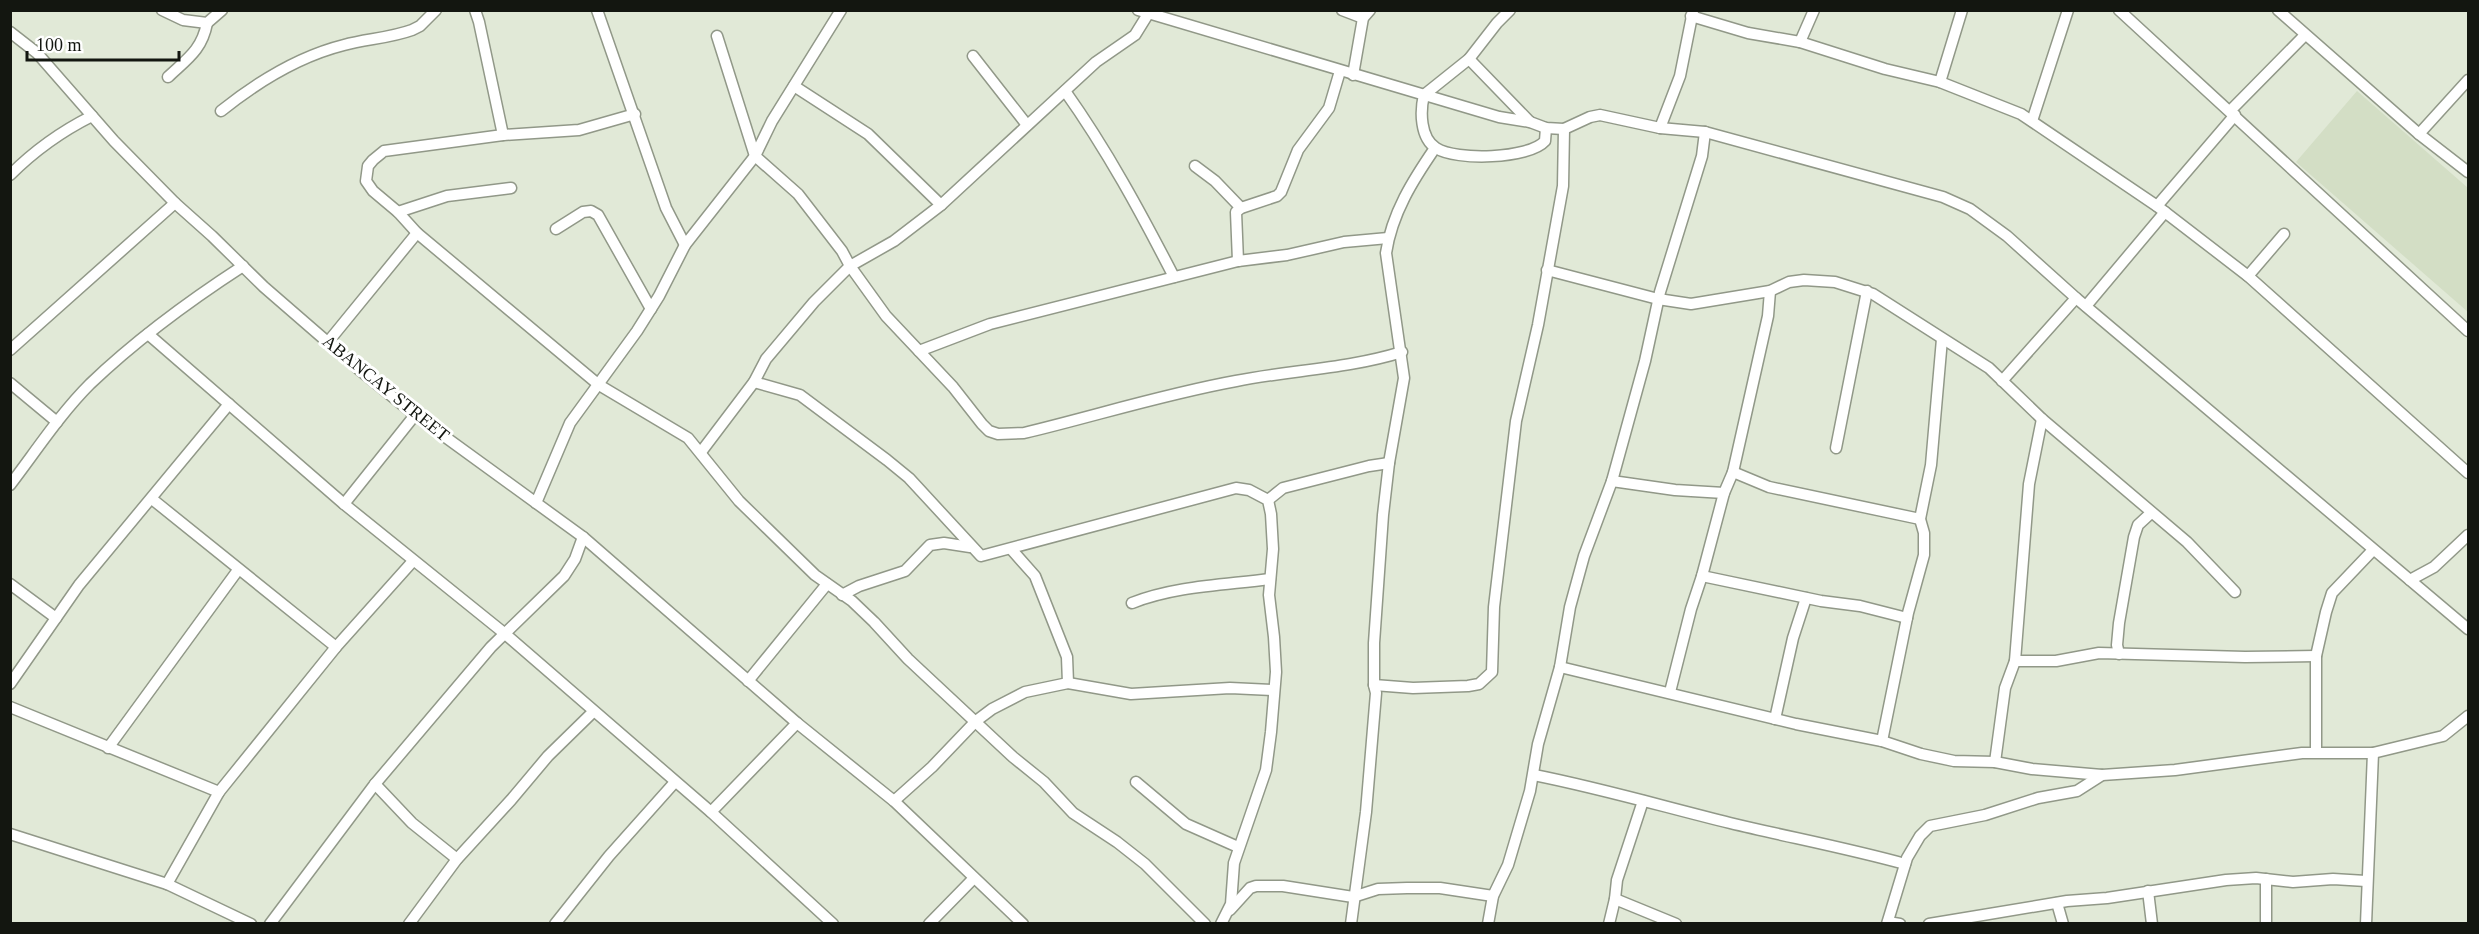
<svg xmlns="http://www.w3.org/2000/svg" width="2479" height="934" font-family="Georgia,serif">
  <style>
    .built { fill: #d3dec5 }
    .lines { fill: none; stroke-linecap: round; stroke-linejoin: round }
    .minor-casing { stroke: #919888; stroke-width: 13 }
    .minor { stroke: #fff; stroke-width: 10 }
    .labels { text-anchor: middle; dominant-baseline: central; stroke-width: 6; stroke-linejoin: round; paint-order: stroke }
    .street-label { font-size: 18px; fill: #131610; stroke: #fff }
  </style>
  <rect width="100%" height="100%" fill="#e1e9d7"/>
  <path class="built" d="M2357,91L2468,188V312L2296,162Z"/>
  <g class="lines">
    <g class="minor-casing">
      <g id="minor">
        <path d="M162,10L183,20L207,23L222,10"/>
        <path d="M475,10L479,22L503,135"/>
        <path d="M597,10L666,208L685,245"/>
        <path d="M1138,10L1499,117L1530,122L1546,128L1564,129L1590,117L1600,115L1660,128L1705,132L1943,197L1970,209L2007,236L2076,298L2468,629"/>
        <path d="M1342,10L1363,18"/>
        <path d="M1510,10L1497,23L1469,59L1424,95C1420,111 1420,138 1436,148C1456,161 1529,159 1545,141L1546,128"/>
        <path d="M2119,10L2468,331"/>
        <path d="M2278,10L2419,134"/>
        <path d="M1691,16L1748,33L1800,42L1885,69L1940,82L2021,114L2157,206L2248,276L2468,473"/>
        <path d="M10,32L37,53L114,141L175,203"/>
        <path d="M717,36L755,156L798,194L842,251L850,266L886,316L953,387L982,424L989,431L998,434L1024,433C1095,416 1164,394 1236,381C1291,370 1347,369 1402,352"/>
        <path d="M1800,42L1814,10"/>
        <path d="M973,56L1027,125"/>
        <path d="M1469,59L1530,122"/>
        <path d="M1353,75L1363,18L1370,10"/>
        <path d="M168,77C187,59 202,50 207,23"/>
        <path d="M2468,80L2419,134L2468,172"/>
        <path d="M1940,82L1962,10"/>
        <path d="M794,86L868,134L941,205"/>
        <path d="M1065,91C1107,150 1141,213 1174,277"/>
        <path d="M221,111C256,83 300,56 344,45C366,39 390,38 412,30L420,26L436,10"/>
        <path d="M2230,111L2305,35"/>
        <path d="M635,114L579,130L503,135L384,151L373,160L368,166L366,181L373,191L398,212L417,233L599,385L688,438L739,501L815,575L852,601L874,622L908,659L1013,757L1044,782L1073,813L1117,842L1145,864L1205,924"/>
        <path d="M2032,121L2068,10"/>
        <path d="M1660,128L1680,76L1693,11"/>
        <path d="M1195,166L1215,181L1241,208"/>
        <path d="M10,175C35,150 60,132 92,116"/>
        <path d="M2157,206L2235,115"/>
        <path d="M398,212L447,196L511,188"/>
        <path d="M556,229L583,212L591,211L598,215L651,309"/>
        <path d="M1238,261L1236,212L1241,208L1277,196L1281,192L1298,150L1329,108L1340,71"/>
        <path d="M1547,270L1658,299L1691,304L1770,291L1789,282L1804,280L1835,282L1873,294L1989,368L2042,419L2187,542L2235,592"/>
        <path d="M2248,276L2284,234"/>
        <path d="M2086,306L2165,212"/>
        <path d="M148,334L344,504L504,633L711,812L833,924"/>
        <path d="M328,342L417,233"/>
        <path d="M10,350L175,203L212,236L264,287L362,372L415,415L583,537L797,723L711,812"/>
        <path d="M919,351L990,324L1238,261L1287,255L1344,242L1388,238"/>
        <path d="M2002,381L2076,298"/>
        <path d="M754,382L800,395L887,460L909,478L981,556L1236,488L1249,490L1268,500L1271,514L1273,549L1269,595L1274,637L1276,672L1271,732L1266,770L1234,863L1231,904L1221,924"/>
        <path d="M10,383L57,422"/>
        <path d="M1836,448L1867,291"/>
        <path d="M701,452L754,382L766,359L814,302L850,266L894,241L941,205L1096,62L1135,35L1148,14"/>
        <path d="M1733,472L1769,487L1920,519"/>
        <path d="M1612,481L1675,490L1724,493"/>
        <path d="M10,485C36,451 60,414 90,384C136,340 189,301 243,266"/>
        <path d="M152,499L336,647"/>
        <path d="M1268,500L1283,488L1369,466L1389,463"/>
        <path d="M536,503L570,423L637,331L659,296L685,245L755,156L772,121L841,10"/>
        <path d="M344,504L415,415"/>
        <path d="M1011,549L1035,576L1067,657L1068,683"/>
        <path d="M1702,576L1821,601L1860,606L1907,618"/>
        <path d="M2410,580L2434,567L2468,535"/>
        <path d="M10,584L56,618"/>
        <path d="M842,595L859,586L905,571L930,545L944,543L970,547"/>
        <path d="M1132,603C1175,586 1224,585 1270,579"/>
        <path d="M2119,654L2117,645L2119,623L2134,537L2138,525L2151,513"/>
        <path d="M2015,661H2056L2099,653L2245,657L2316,656"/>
        <path d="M1560,667L1796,724L1882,741L1921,754L1954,761L1995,762L2032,769L2102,775"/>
        <path d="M748,681L827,584"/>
        <path d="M10,684L79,585L229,404"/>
        <path d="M1374,685L1413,688L1468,686L1479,684L1492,672L1494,607L1516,421L1538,325L1563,186L1564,129"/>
        <path d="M1670,692L1691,609L1702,576L1724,493L1733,472L1768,316L1770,291"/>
        <path d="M10,707L219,792"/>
        <path d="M1775,719L1793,638L1806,598"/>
        <path d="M797,723L894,801L1023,924"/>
        <path d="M1882,741L1908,613L1924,555V533L1920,519L1931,465L1942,339"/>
        <path d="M108,748L238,570"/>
        <path d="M2316,752V656L2326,612L2332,593L2373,550"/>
        <path d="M1995,762L2005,688L2015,661L2029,484L2042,419"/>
        <path d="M1534,775C1600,788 1665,807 1730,823C1788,837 1847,848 1905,864"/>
        <path d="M1136,782L1186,824L1238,847"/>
        <path d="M375,784L412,823L457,859"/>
        <path d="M894,801L932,767L976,721L992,709L1025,692L1068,683L1131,694L1230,688L1273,690"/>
        <path d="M10,834L167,884L251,924"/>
        <path d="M2266,879V924"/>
        <path d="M167,884L219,792L336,647L413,561"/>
        <path d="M2148,891L2152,924"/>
        <path d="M1615,899L1676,924"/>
        <path d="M2057,903L2063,924"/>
        <path d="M1230,910L1250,888L1256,886H1283L1353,897L1378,889L1407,888H1440L1493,896"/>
        <path d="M1888,922L1900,924"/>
        <path d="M270,924L375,784L491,647L564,576L575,559L583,537"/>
        <path d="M409,924L457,859L511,800L548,756L593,712"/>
        <path d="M555,924L609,856L675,782"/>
        <path d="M929,924L974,878"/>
        <path d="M1351,924L1366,812L1376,693L1374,685V643L1383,515L1389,463L1404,378L1386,253C1392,213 1413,180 1435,148"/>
        <path d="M1488,924L1493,896L1508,865L1530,791L1538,744L1560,667L1570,607L1584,556L1612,481L1645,361L1660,292L1702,156L1705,132"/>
        <path d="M1609,924L1615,899L1617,880L1643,801"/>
        <path d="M1887,924L1907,858L1920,836L1930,826L1985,815L2038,798L2077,791L2102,775L2175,770L2302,753H2373L2443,736L2468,716"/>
        <path d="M1929,924L2067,901L2107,898L2226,880L2256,878L2293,882L2333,879L2366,881"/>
        <path d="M2366,924L2373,753"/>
      </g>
    </g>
    <use href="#minor" class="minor"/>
  </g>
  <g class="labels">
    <g class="street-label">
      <text transform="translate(386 388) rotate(39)">ABANCAY STREET</text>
    </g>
  </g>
  <rect width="2479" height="934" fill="none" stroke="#131610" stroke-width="24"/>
  <path d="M27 51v9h152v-9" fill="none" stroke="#131610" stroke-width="3"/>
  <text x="36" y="51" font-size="18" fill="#131610" stroke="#ffffff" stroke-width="4.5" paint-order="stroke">100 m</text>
</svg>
